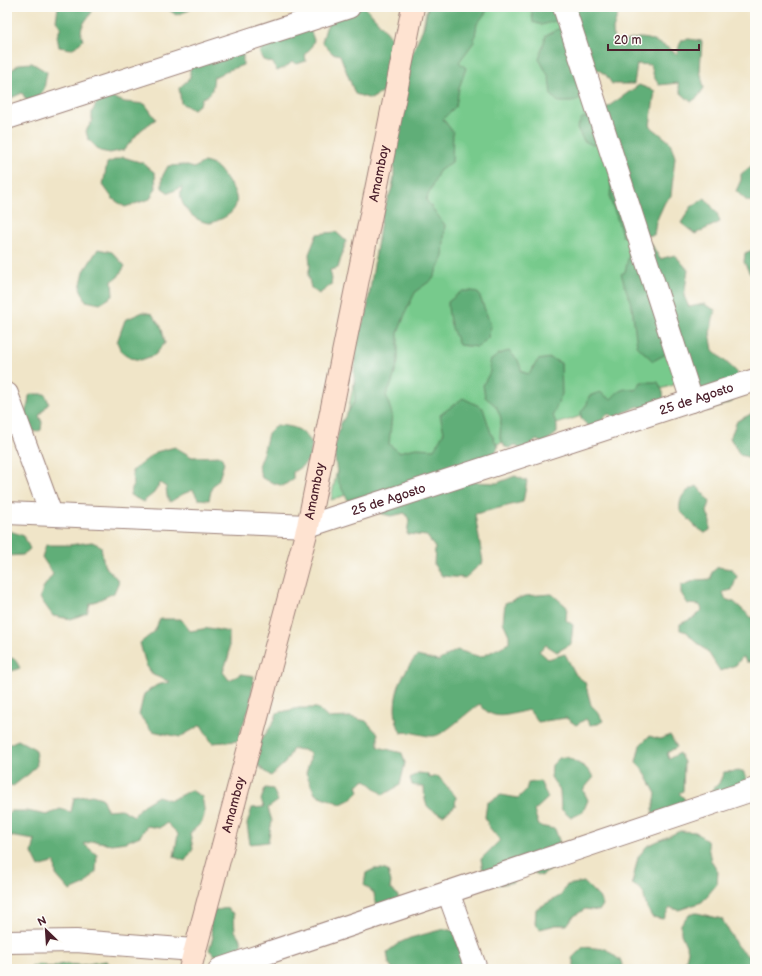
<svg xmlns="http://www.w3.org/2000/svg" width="762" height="976" font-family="'Balsamiq Sans',sans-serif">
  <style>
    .green { fill: #77ca8c; stroke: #60745c }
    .forest { fill: #61ae78; stroke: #566652 }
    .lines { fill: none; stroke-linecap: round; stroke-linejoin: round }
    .street-casing { stroke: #9d827a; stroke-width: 24 }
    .secondary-casing { stroke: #9d827a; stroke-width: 24 }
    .street { stroke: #fff; stroke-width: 22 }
    .secondary { stroke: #fee3d1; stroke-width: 22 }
    .labels { text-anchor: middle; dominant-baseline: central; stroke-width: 3; stroke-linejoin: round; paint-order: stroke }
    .street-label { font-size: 13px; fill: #4a1f2b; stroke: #fdfcf7 }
  </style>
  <rect width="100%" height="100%" fill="#fdfcf7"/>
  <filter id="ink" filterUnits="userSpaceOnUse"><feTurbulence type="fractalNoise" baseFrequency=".025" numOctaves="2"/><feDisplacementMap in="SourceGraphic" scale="8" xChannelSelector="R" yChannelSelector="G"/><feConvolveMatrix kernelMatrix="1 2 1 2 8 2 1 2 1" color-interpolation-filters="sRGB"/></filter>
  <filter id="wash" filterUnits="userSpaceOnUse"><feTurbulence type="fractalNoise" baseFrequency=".012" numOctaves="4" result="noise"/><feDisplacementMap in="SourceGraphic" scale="16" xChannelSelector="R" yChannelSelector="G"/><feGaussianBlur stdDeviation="0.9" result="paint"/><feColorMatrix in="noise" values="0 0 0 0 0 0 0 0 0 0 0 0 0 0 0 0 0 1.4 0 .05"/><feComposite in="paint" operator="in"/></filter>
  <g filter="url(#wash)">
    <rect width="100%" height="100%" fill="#f0e5c8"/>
    <path class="green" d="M427,7H558L679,383L331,500Z"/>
    <g class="forest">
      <path d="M58,7H91L92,12C85,22 78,27 83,40L78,45L71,49L59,47L57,36L61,27L56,21Z"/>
      <path d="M165,7H190V10L176,15Z"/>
      <path d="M337,7H365C372,15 395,39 396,47C397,56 395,67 394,76L384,83L383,92L371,99L355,94L340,55L332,53L322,42L326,28Z"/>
      <path d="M428,7H490L477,24L474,42L459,62L466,68L459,88L456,106L443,119L453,132L452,162L439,171L426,200L445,225L443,257L433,279L416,291L407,309L398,333V362L392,383L386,395L392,414L389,444L399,452L416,448L434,449L444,432L440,415L463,398L483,408L491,433L498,447L487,475L469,482L497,483L515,476L527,481L523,502L475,514L483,562L465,578L442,576L434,565L435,548L427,536L407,534L409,520L405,513L391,516L375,512L348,501L338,481L334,450L341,423L355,401L354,374L356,337L366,316L382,214L394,183V162L391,100L424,26Z"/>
      <path d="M531,7H556L558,20L542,25L533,22Z"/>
      <path d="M563,7H608L618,14L613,29L614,45C622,42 630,39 638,38C650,37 668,47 677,54L681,40L689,39L702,41L700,70L704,88L698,97L691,102L680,92L678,83L659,85L654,77L651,65L637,64L634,84H612L606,75L594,67L586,96L572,102H558L551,95L549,77L539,59L546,35L563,27Z"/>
      <path d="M310,29L314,40L311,48L305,54L306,61L297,64L292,62L286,67L277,71L273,63L263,60L259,52L271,40Z"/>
      <path d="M243,52V65L229,70L214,77C212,88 214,94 202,98L200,104L194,109L190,108L181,103L179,88L190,78V67Z"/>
      <path d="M32,63L47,72L44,89L38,98L27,101L22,93L7,100V74L19,64Z"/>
      <path d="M639,85L655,91L650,126L670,142L675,157L671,196L665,202L656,222L654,235L630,237L622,236L617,218L610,199L611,178L605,137L593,145L584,141L577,128L582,118L599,113Z"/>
      <path d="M110,97L125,102L145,104L156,119L141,130L124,150L110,153L100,151L88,139L86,131L92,121V112L97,102Z"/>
      <path d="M123,157L143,163L155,173L156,188L150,199L125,207L113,199L103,185L107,163Z"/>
      <path d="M204,162C218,165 219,169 227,180C240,196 241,210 221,219C218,220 213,223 210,223C197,222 185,212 181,199C180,196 181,190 182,187L169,193L162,188V177L168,166L184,165L194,168Z"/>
      <path d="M755,163V202L747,201L736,191L741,180V174Z"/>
      <path d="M705,198L717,213L720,222L695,234L681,223L691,207Z"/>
      <path d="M336,232L346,241L338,268L330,270L332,279L331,285L319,294L311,288L308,275L310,266L309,254L317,234Z"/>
      <path d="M651,243L660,259L675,255L688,270L684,296L689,307L704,304L715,310L710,333L713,350L737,372L740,386L732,402L708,411L697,405L692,389L698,376L691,360L682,356L668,353L653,361L637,346L632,307L621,274L625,272L630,250Z"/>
      <path d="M98,249L112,252L125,266L118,277L112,281L113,296L100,304L86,301L80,288L84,271Z"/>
      <path d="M755,249V274H750L744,262L745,253Z"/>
      <path d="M462,291H473L479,294L491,326L488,338L478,347L459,345C452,329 448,319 448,302Z"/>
      <path d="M143,312L152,314L162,328L165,343L155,355L141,360L130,358L121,351L117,342L125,320Z"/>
      <path d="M509,351L518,360L522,372L529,374L538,360L550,358L561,363L562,394L553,415L557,426V433L543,444L537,440L521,450L515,445L510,448L505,447L500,437L501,418L496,406L485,397L483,385L490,372V361L499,354Z"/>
      <path d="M641,382H658L663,392L664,400L642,409L639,406L614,417L609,414L605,416L603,423L589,427L581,419V412L587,404L589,396L600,392L607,397L611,399C619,390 624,387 635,390Z"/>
      <path d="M32,394H45L49,403L39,416L42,422L41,430L36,432L26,428L25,413L28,404L29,396Z"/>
      <path d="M755,412V459L740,455L730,438L737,421Z"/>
      <path d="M276,425C296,427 300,427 312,443C310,461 309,462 293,472V479L283,486L271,482L262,478L258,466L264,450L268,433Z"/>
      <path d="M175,447L192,457L221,456L224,463L219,479L212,487L209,500L198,499L193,490L183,494L170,502L167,496L166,487L160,483L154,493L143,502L130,495L133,485L132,471L156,452Z"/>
      <path d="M697,486L710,502L707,512L710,520V530L705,533L696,527L680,511C679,497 683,492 697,486Z"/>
      <path d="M10,531L24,536L30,549L23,555L7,556V533Z"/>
      <path d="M92,542L101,546L104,565L119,581L114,593L90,604L87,613L71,619L53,616L40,598L43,588L53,574L42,557L46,545H69Z"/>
      <path d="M718,567L732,569L737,576L732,590L723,592L725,599L734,602L752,618L755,616V646L752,648L755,654V661L752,662H746L743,656L736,665L720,671L708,652L692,638L687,632L680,630V624L695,617L702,610L700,605L688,604L681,593V586L696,580L711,579L712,572Z"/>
      <path d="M552,594L567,607L566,620L573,625L571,644L557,652L546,645L539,651L548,659L565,654L576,675L585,682L591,705L598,712L603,721L598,724L590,725L586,719L576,725L566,718L538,722L529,710C509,714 493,723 480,704C469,710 445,735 434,736C423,737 412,730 401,733C388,708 398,676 417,656L438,661L457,650L481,657L509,643V635L503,622L505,603L525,596Z"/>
      <path d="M160,619H181L190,631L209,628L229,632V655L223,672L229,680L242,674L254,676L250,706L242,727L238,741L212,743L201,725L180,737L152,731L139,715L144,694L157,685L170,682L153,675L146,665L140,643L154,632Z"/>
      <path d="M7,657L15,659L20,668L7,673Z"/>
      <path d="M299,708H317L328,718L350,717L366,721L378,734V747L402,753L405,763L400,785L383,795L366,780L357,785L359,792L351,799L341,804L315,794L306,773L310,760V753L303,750L293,749L285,763L271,776L256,764L250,751C260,740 273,728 277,713Z"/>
      <path d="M670,735L677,747L667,753L669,759L679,753L684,762L683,791L679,793L684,798L686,807L652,814L656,794L645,773L636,762L640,745L649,736L660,739Z"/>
      <path d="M18,740L35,749L37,765L30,773L13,786L7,784V745Z"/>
      <path d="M567,757L585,767L594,777L583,790L588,800L583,812L571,818L561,809L560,791L551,777L552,765L559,758Z"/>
      <path d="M743,771L749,784L708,795L719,783L724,772Z"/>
      <path d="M418,773L428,774L429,778L438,776L456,797L455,806L443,815C425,808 425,806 424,787L412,785L410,778Z"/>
      <path d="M540,781L548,798L534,811L539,826L555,829L560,843L559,848L562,863L541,876L530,871L521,874L514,882L498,885L483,871L481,859L500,840L489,827L485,817L487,803L501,795L518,798L526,790L528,783Z"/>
      <path d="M265,788L273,789L278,801L268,808L272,821L268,842L250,844L247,824L252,808L264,807L261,800Z"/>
      <path d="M191,790L202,797C206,817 206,820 190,833L193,849L185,861L174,857L178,834L167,823L159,828L147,826L140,836L126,842L111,844L94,841L84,844L97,855L96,872L84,885L70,891L56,875L55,862L39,867L32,853L35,840L9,836C5,830 6,817 10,811H27L47,815L60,809L71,812L74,798L92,795L102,798L107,810L121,809L134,816L143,805L158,796L171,800Z"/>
      <path d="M680,831L696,832L707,841L711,861L718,872L717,884L702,902L679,910L670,908L663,919L652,917C650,913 647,909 646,905C642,891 646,892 632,884L638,857L647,846Z"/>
      <path d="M374,869H382L388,871L391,882L390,889L396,893L400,900L376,909L374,893L364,885L366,873Z"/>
      <path d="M584,882L599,897L603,905L599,911L585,909L573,917L567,925H556L540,929L535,924L536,909L560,896L567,885Z"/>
      <path d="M226,908L234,914L235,931L241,940L242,952L221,960L209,950L213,937L209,922L214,911Z"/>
      <path d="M697,913L722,919L737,946L750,958L753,964L749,969H684L688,950L681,934V924L689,914Z"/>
      <path d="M444,929L454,931L465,969H393L389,964L387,952L399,943L410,938Z"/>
      <path d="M583,947L606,949L621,961L623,969H575L572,958Z"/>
      <path d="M106,961L116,969H26L40,964L51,968L62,964L81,965Z"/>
    </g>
  </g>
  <g filter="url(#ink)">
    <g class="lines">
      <g class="street-casing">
        <g id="street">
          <path d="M564,7L692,401"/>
          <path d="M7,118L349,7"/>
          <path d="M7,394L51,514"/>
          <path id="s1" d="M7,513L308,526L755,380"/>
          <path d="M448,892L476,969"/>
          <path d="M7,942L76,941L194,950"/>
          <path d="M220,969L755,789"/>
        </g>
      </g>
      <g class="secondary-casing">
        <g id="secondary">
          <path id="s2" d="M190,969L308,526L413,7"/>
        </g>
      </g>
      <use href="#street" class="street"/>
      <use href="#secondary" class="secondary"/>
    </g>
  </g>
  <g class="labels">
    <g class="street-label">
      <text stroke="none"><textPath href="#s2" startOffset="818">Amambay</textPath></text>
      <text stroke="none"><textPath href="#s1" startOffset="710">25 de Agosto</textPath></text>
      <text stroke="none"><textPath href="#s2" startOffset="494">Amambay</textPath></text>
      <text stroke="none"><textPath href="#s1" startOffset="386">25 de Agosto</textPath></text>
      <text stroke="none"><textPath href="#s2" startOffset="170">Amambay</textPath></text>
    </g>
  </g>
  <rect width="762" height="976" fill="none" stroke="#fdfcf7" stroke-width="24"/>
  <g transform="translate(46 930) rotate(335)" stroke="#fdfcf7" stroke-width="3" paint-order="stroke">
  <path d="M0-3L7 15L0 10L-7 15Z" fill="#4a1f2b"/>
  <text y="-6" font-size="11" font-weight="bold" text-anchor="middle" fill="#4a1f2b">N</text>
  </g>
  <path d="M608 44v6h91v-6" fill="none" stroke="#4a1f2b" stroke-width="2"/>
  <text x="614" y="44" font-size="12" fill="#4a1f2b" stroke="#fdfcf7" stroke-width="3" paint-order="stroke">20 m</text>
</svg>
